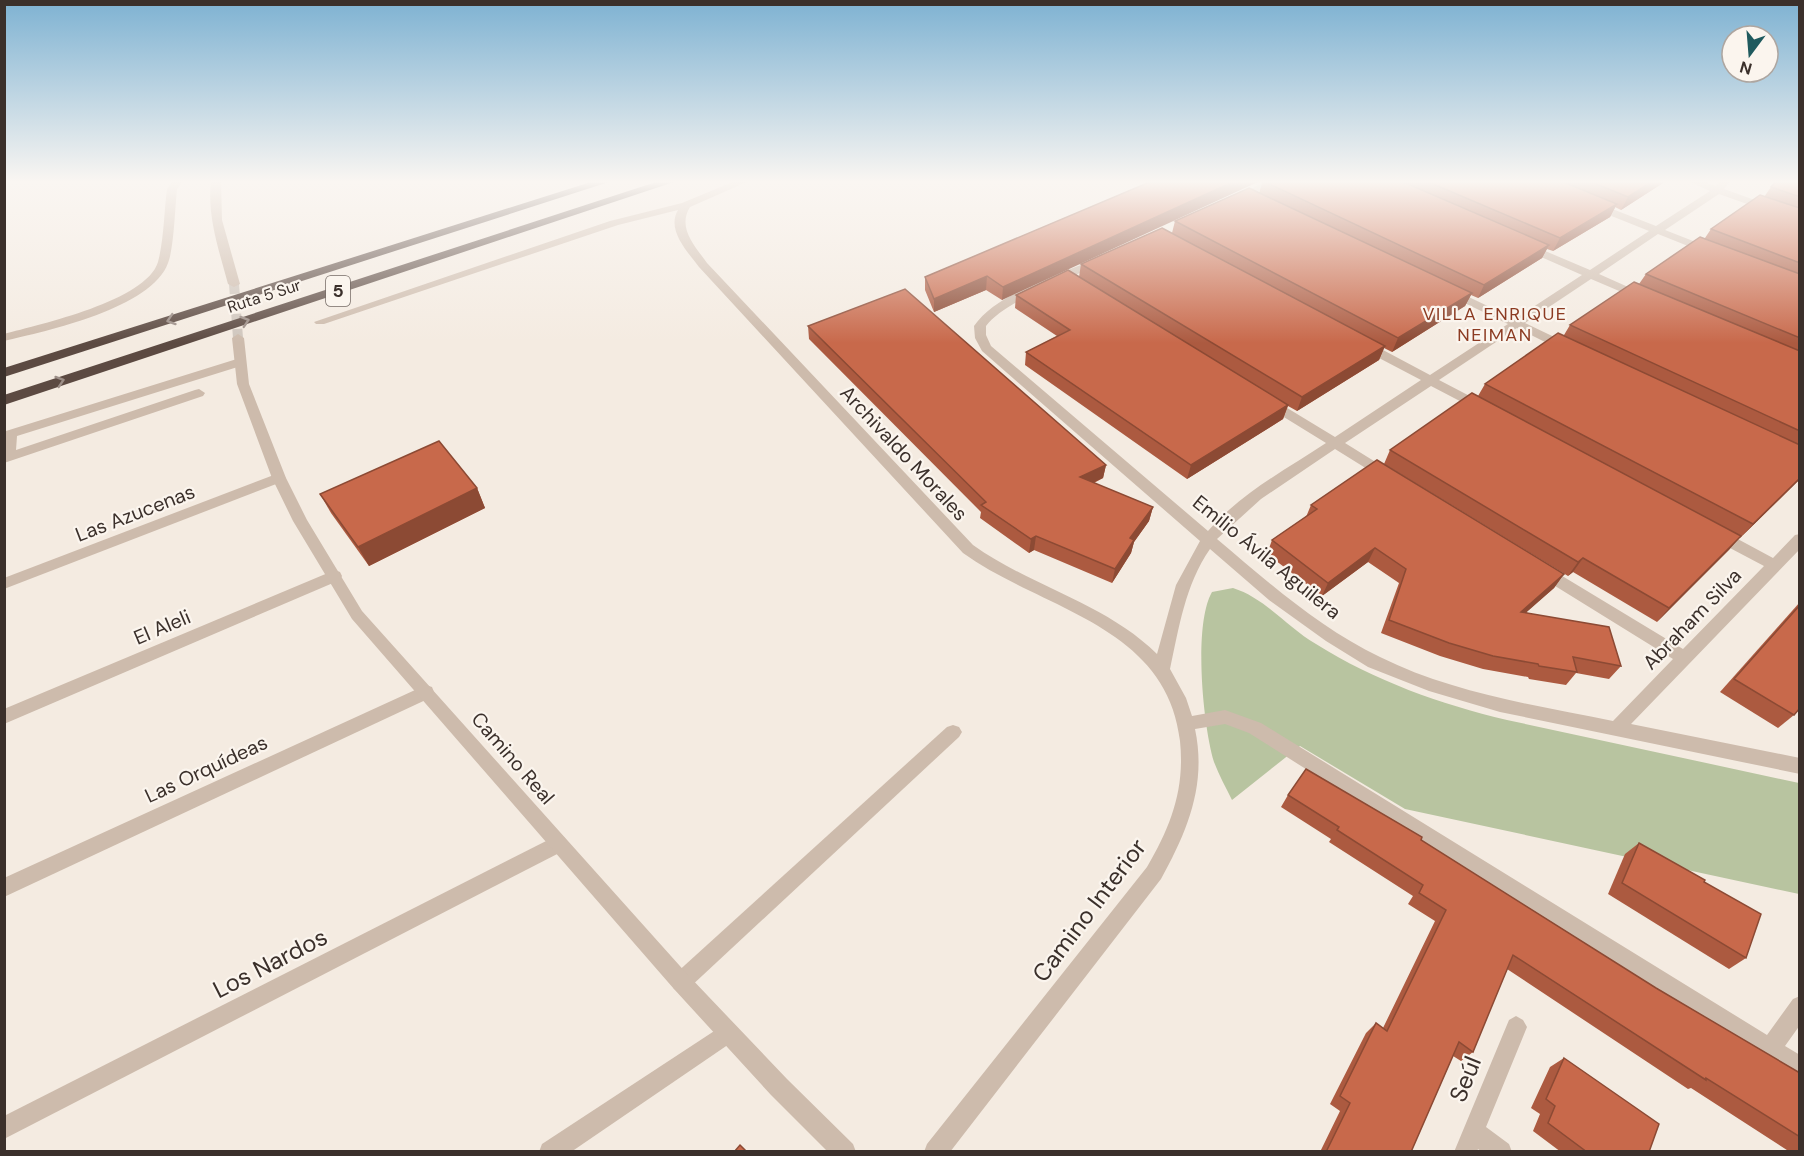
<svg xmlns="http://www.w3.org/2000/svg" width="1804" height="1156" font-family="'DM Sans',sans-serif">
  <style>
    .green { fill: #b8c4a0 }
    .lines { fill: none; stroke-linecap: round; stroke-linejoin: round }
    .tertiary-tunnel { stroke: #cfc6bd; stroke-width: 10; stroke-dasharray: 10 5; stroke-linecap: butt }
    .minor { fill: #cdbbac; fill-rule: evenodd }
    .tertiary { fill: #cdbbac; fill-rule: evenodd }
    .motorway { fill: #5c4a42; fill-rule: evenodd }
    .wall { fill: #ac5a40 }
    .shaded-wall { fill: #8c4a34 }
    .building { fill: #c8694b; stroke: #8c4a34; stroke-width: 1.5 }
    .oneway { stroke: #9c8e87 }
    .labels { text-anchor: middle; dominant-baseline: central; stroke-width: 4.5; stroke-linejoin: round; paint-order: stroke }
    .far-street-label { font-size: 16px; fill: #3b302b; stroke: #fbf5ee }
    .shield { fill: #fbf5ee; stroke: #756b66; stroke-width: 1.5 }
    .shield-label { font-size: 18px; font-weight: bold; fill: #3b302b }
    .far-neighbourhood-label { font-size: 18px; letter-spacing: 1.5px; fill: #8c3b22; stroke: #fbf5ee }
    .street-label { font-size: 20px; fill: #3b302b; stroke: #fbf5ee }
    .near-street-label { font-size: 24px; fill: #3b302b; stroke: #fbf5ee }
  </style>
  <rect width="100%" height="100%" fill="#f4ebe1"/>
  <path class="green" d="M1233,588C1265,598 1287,627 1316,644C1375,681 1440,704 1507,720L1799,783V894L1405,809L1300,746L1232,800C1226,788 1219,775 1214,762C1203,726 1193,625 1212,592Z"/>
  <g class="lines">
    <path class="tertiary-tunnel" d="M234,284L238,338"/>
    <g class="minor">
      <path d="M173,181H183L177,189C175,208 174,248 168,263C152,308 47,331 4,341V334C41,324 146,301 158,262C164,239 164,212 167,189Z"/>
      <path d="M735,181H749L690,207C677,228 695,246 707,263L973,545C1032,587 1105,603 1157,654L1176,585L1200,541L982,351L975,338L974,326C997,293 1057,275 1093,260H1101V264C1070,278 1005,300 986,326V335L991,346L1208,531C1240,494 1285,470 1326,443L1266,406L1264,403L1266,400H1274L1335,437L1421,380L1360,348V342H1368L1430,375L1508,324L1446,294V290H1454L1515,319L1582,275L1523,249V245H1531L1590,270L1649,231L1589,207V203H1597L1656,226L1710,191L1688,181H1702L1716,186L1720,181H1730L1724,189L1800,216V223L1719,194L1665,230L1711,248V252H1703L1658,234L1599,274L1646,295V299H1638L1591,279L1525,323L1571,345V351H1563L1517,328L1439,380L1485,404L1487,407L1485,410H1477L1431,386L1345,443L1390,471L1392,474L1390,477H1380L1335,449L1261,499L1217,539C1268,582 1319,628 1380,657C1452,693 1535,705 1613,721L1673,659L1539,576L1537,572L1539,568H1549L1683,649L1764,566L1711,538L1709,534L1711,530H1721L1773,558L1795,535L1800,534V549L1631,724L1800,758V774L1500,712L1429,691L1368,667L1326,641L1269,600L1210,549C1185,585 1179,628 1170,669L1186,698L1192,716L1225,710L1261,723L1767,1035L1793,999L1800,996V1025L1785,1046L1800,1055V1079L1762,1058L1249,733L1225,724L1195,729C1207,785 1187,832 1161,879L950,1152H924L927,1144L1147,867C1171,826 1185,789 1180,741C1167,625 1042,610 963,553L699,267C688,252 666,230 678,210L618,225L324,324H316L314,322L610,221L682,203Z"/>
      <path d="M1266,181H1279L1240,201L1232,199Z"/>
      <path d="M240,358L244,359V365L17,436L16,450L195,390L199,389L205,393L203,396L4,463L6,431Z"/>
      <path d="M279,473L286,478L284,481L4,589V578Z"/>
      <path d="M335,570L340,572L342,576L340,580L4,724V709Z"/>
      <path d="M426,685L432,687L434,692L432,697L4,897V878Z"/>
      <path d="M953,725L959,727L962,732L959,737L688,989L681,992L674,989L671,982L674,975L947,727Z"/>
      <path d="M558,835L565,838L567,844L565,850L4,1139V1116Z"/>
      <path d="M1516,1016L1523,1020L1527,1027L1486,1127L1509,1144L1512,1152H1482L1478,1149L1477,1152H1454L1509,1020Z"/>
      <path d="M728,1022L735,1026L739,1033L735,1040L571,1152H539L542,1144Z"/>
    </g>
    <g class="tertiary">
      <path d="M211,181H221L222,220L240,284L234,287L228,284C219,250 207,217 211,181Z"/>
      <path d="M238,334L244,338L249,384L286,478L307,520L362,611L688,975L787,1079L853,1144L856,1152H828L771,1095L674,989L352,619L293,521L272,478L237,384L232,338Z"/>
    </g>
    <g class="motorway">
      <path d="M594,181H612L4,377V368Z"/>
      <path d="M659,181H677L4,405V395Z"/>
    </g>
  </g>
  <g class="wall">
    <path d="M1152,181L1002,300L986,290L934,312L925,290V277Z"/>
    <path d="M1263,181H1666L1621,210L1615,207L1610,217L1553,251L1547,249L1542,258L1478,298L1471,295L1465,306L1392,352L1384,348L1379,360L1297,411L1288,406L1283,419L1187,479L1025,365L1026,352L1057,336L1015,308L1016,295L1079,277L1081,264L1172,233L1175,221L1259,193Z"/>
    <path d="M1800,181V479L1740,538H1739L1657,622L1573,572L1568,576L1384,464L1390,450L1478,396L1485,384L1564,335L1570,325L1639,284L1646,274L1705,238L1711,229L1764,197L1771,187Z"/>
    <path d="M808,326L1106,465L1103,478L1094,483L1153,507L1149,521L1134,542L1131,553L1112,583L1034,550L1029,553L980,518L981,512L809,339Z"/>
    <path d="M477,488L485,508L369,566L331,513L320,494Z"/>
    <path d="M1311,505L1564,574L1554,588L1526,612L1621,666L1609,679L1576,673L1566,685L1529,679L1528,677L1483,669L1440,656L1381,633L1399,583L1368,562L1322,596L1267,554L1272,540L1306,517Z"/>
    <path d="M1800,602V708L1794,715L1778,728L1720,692Z"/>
    <path d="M1288,795L1421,840L1656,988L1800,1073V1152H1790L1691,1088L1688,1089L1507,969L1473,1052L1461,1061L1453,1056L1411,1152H1320L1340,1111L1330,1104L1366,1033L1376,1023L1383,1028L1435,921L1408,904L1413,896L1329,842L1331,839L1281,807Z"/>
    <path d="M1639,843L1704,882L1746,958L1729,969L1608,894L1625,854Z"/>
    <path d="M1564,1058L1649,1152H1561L1533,1131L1540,1114L1531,1108L1550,1067Z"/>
  </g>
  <g class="shaded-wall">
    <path d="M1235,181H1260L1002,300L1003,287Z"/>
    <path d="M1653,181H1666L1621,210L1628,197Z"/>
    <path d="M1617,204L1610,217L1553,251L1560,238Z"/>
    <path d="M1549,245L1542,258L1478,298L1484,285Z"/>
    <path d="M987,276L986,290L934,312V299Z"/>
    <path d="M1472,293L1465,306L1392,352L1398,338Z"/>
    <path d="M1385,346L1379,360L1297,411L1302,397Z"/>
    <path d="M1288,405L1283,419L1187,479L1191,465Z"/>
    <path d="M1106,465L1103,478L1077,490L1080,477Z"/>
    <path d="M1800,478V479L1740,538L1753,524Z"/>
    <path d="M477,488L485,508L369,566L358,547Z"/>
    <path d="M1153,507L1149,521L1134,542L1131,553L1112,583L1115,569L1130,538Z"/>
    <path d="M1036,536L1034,550L1029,553L1031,539Z"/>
    <path d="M1741,536L1729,550L1657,622L1669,608Z"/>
    <path d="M1375,548L1368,562L1322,596L1328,583Z"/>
    <path d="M1583,558L1573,572L1568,576L1578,562Z"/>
    <path d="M1564,574L1554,588L1512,625L1521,612Z"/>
  </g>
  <g class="building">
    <path d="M1152,181H1235L1003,287L987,276L934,299L925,277Z"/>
    <path d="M1263,181H1401L1549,245L1484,285Z"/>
    <path d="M1426,181H1561L1617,204L1560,238Z"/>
    <path d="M1589,181H1653L1628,197Z"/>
    <path d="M1776,181H1800V197L1771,187Z"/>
    <path d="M1249,188L1472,293L1398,338L1175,221Z"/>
    <path d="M1760,195L1800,208V263L1711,229Z"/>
    <path d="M1162,228L1385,346L1302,397L1081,264Z"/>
    <path d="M1700,237L1800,274V338L1646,274Z"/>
    <path d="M1068,270L1288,405L1191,465L1026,352L1070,330L1016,295Z"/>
    <path d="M1634,282L1800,351V431L1570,325Z"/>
    <path d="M905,289L1106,465L1080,477L1153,507L1130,538L1134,540L1115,569L1036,536L1031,539L981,505L986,502L808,326Z"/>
    <path d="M1558,333L1800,445V478L1753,524L1485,384Z"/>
    <path d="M1472,393L1741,536L1669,608L1583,558L1578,562L1390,450Z"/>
    <path d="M439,441L477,488L358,547L320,494Z"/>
    <path d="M1377,460L1564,574L1521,612L1609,627L1621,666L1573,657L1577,672L1539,666L1538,664L1493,656L1449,643L1389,620L1406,569L1375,548L1328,583L1272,540L1317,509L1311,505Z"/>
    <path d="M1800,605V708L1794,715L1734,679Z"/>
    <path d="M1306,769L1422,837L1421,840L1656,988L1800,1073V1137L1706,1078V1080L1513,955L1473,1052L1459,1042L1411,1152H1326L1350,1103L1340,1096L1376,1023L1387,1031L1446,910L1419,893L1423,885L1337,830L1339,827L1288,795Z"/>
    <path d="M1639,843L1705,880L1704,882L1761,914L1746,958L1622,883Z"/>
    <path d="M1564,1058L1659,1124L1649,1152H1587L1548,1123L1555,1106L1546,1099Z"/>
    <path d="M740,1145L747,1152H734Z"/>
  </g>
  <defs><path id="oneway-chevron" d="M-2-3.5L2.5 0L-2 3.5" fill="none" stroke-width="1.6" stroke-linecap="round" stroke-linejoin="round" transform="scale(1.5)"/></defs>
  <g class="oneway">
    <use href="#oneway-chevron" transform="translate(171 320) rotate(162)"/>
    <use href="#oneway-chevron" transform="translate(245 321) rotate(-18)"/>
    <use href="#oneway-chevron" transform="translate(60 381) rotate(-18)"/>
  </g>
  <linearGradient id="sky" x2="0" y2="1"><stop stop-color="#7eb2d2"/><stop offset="0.53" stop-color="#faf6f2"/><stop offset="1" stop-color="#faf6f2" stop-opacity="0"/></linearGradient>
  <rect width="1804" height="343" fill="url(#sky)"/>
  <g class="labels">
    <g class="far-street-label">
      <text transform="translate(264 296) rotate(-18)">Ruta 5 Sur</text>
    </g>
    <rect class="shield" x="326" y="276" width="24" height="30" rx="4.5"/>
    <g class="shield-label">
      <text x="338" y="291">5</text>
    </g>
    <g class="far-neighbourhood-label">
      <text x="1495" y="314">VILLA ENRIQUE<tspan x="1495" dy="21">NEIMAN</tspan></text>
    </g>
    <g class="street-label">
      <text transform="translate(904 453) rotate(47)">Archivaldo Morales</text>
      <text transform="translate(135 513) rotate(-21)">Las Azucenas</text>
      <text transform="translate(1267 557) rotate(39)">Emilio Ávila Aguilera</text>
      <text transform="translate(1692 619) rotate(-46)">Abraham Silva</text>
      <text transform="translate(162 627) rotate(-23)">El Aleli</text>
      <text transform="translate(513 758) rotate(49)">Camino Real</text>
      <text transform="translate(206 769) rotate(-25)">Las Orquídeas</text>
    </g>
    <g class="near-street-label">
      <text transform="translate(1089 910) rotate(-53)">Camino Interior</text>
      <text transform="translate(270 963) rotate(-27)">Los Nardos</text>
      <text transform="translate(1465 1079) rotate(-68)">Seúl</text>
    </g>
  </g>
  <rect width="1804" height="1156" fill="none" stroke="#3b302b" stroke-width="12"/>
  <g transform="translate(1750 54) rotate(196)"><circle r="28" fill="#fbf5ee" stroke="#aea6a0" stroke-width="1.5"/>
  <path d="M0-4.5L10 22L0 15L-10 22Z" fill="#1f5a5e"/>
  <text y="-9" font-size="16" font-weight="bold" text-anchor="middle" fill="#3b302b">N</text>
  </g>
</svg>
